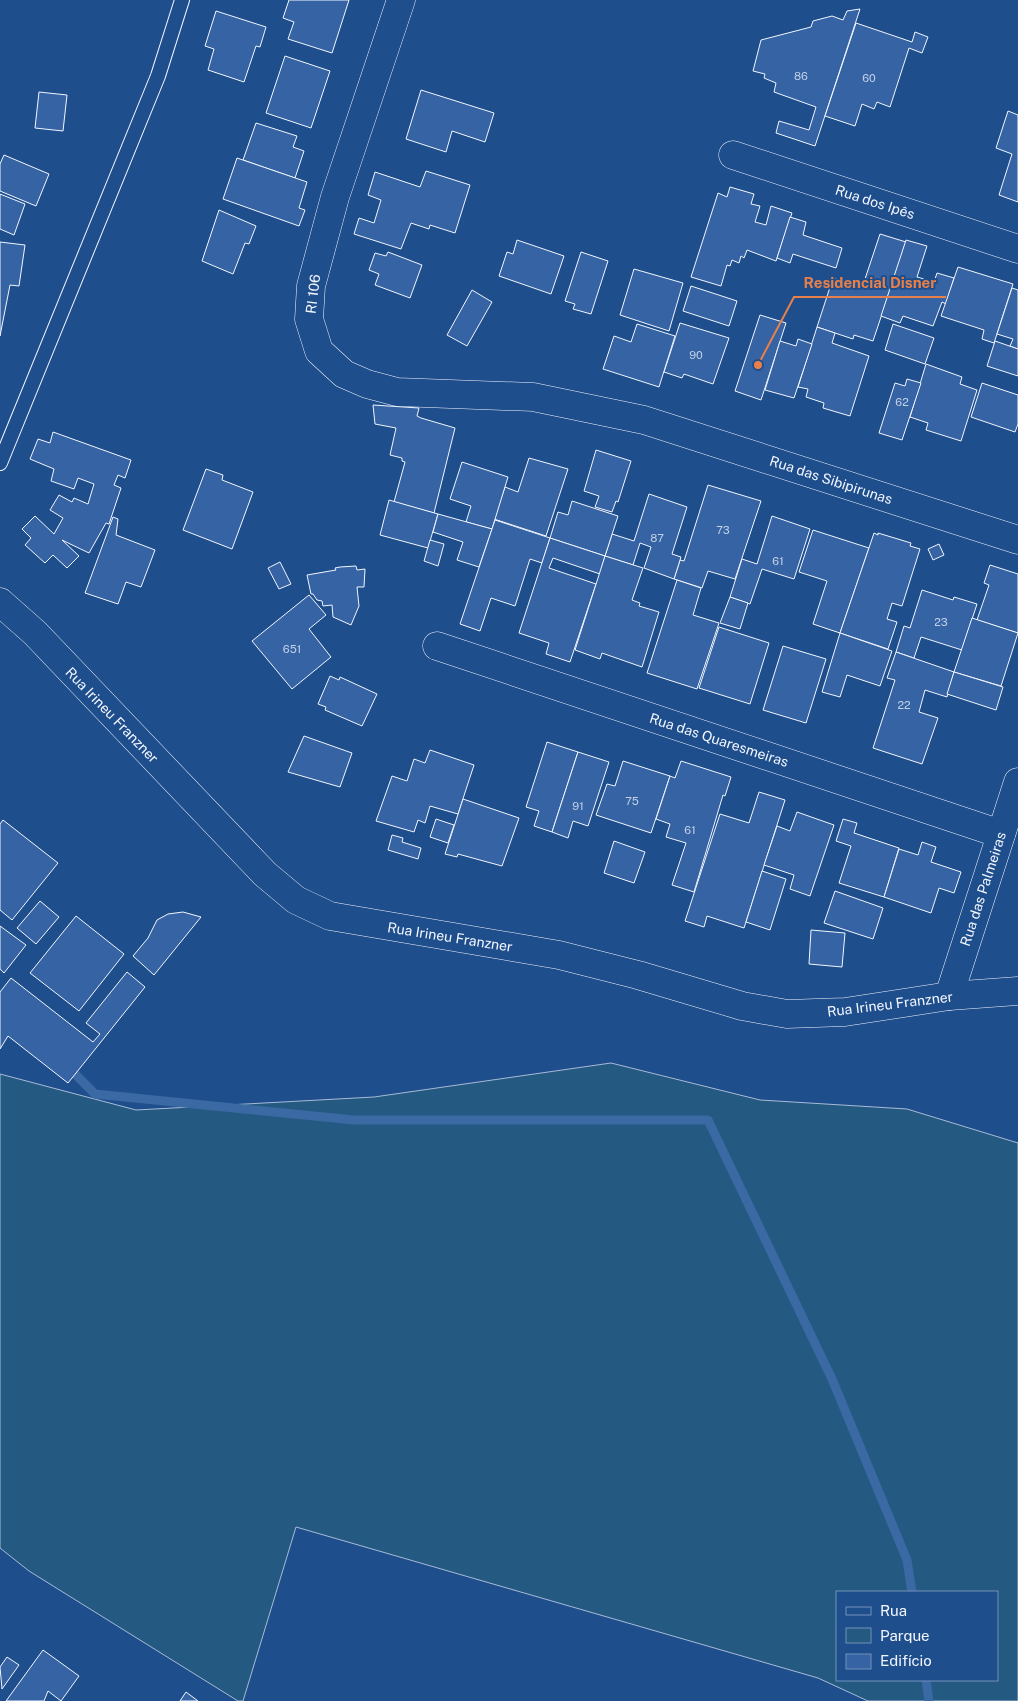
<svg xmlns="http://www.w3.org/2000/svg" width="1018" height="1701" font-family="'Public Sans',sans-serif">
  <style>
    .green { fill: #245a82; stroke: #a8bbd7; fill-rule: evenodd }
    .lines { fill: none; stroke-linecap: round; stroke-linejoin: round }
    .stream { stroke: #3b69a3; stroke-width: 9 }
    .building { fill: #3563a3; stroke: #f2f6ff }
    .service-casing { stroke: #f2f6ff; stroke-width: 16 }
    .minor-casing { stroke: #f2f6ff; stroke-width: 29 }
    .service { stroke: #1f4e8c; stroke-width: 14 }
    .minor { stroke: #1f4e8c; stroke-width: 28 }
    .labels { text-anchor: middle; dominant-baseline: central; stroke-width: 4; stroke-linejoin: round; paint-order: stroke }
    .number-label { font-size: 11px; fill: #c3d1e8 }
    .street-label { font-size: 14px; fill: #f2f6ff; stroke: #1f4e8c }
    .leader { fill: none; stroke: #ea8049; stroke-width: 2 }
    .callout-dot { fill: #ea8049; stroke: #1f4e8c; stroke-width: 2 }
    .callout-label { font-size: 15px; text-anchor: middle; font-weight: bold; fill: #ea8049; stroke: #1f4e8c; stroke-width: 4; stroke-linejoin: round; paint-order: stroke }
  </style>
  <rect width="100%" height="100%" fill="#1f4e8c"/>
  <path class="green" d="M611,1063L760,1100L907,1109L1018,1143V1701H868L818,1678L296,1527L243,1701H238L29,1571L0,1548V1074L136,1110L374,1097ZM837,1592H997V1680H837Z"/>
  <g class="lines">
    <g class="stream">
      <path d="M67,1066L95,1094L354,1120H708L832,1379L907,1560L912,1592"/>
      <path d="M926,1680L929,1701"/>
    </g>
  </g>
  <g class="building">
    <path d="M289,0H349L332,53L288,39L294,22L283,18Z"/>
    <path d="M860,9L815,146L776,133L779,121L809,130L816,107L774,92L776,83L764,78L765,74L753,71L761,40L811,27L813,21L832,16L843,20L847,11Z"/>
    <path d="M216,11L266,27L260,47L256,46L244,82L208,70L214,49L205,46Z"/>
    <path d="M856,23L912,42L915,32L928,37L922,53L909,48L890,107L877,102L874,109L862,104L855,126L825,116Z"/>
    <path d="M285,56L330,71L311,128L266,113Z"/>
    <path d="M421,90L494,113L485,142L452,131L446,152L406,139Z"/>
    <path d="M39,92L67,95L63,131L35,128Z"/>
    <path d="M1008,111L1018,115V202L999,195L1012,154L996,148Z"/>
    <path d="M256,123L297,136L293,147L304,151L295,178L243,160Z"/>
    <path d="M4,155L49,174L36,206L0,191V164Z"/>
    <path d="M237,158L307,182L299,208L305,210L299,226L223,199Z"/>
    <path d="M426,171L470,185L455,233L430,225L429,229L411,223L401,249L354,234L359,218L374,223L381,200L368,195L375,172L420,187Z"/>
    <path d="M730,187L754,194L751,204L760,206L755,222L766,225L771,206L792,213L776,261L747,250L744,258L741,256L739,263L732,260L730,266L727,265L721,286L691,277L718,193L727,197Z"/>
    <path d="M0,194L25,204L14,235L0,229Z"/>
    <path d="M219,210L256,226L249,244L245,243L233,274L202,261Z"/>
    <path d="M790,217L806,222L803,235L842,248L836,268L793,254L790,263L777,258Z"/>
    <path d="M880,234L906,242L873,341L854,335L853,339L817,327L833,278L862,288Z"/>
    <path d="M517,240L564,256L551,294L499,276L507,252L513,254Z"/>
    <path d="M906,240L927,246L917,277L934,282L937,273L954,278L946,304L942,302L933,326L903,316L900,323L881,316Z"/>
    <path d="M0,242L25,245L19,286L10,285L0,336Z"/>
    <path d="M388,252L422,265L410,298L375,285L379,274L369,270L375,253L386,256Z"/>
    <path d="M581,252L608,261L591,314L573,309L575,304L565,301Z"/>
    <path d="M958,267L1013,284L994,343L982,339L984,330L941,316Z"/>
    <path d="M634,269L683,283L669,331L620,315Z"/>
    <path d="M691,286L737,301L729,326L683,311Z"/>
    <path d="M1012,288L1018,290V349L1010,346L1013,339L997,334Z"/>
    <path d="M472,290L492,302L467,346L447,335Z"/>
    <path d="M760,315L786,323L761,400L735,391Z"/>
    <path d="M680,323L729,338L713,384L684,374L682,378L664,372Z"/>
    <path d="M637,324L675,336L659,387L603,369L614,336L631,342Z"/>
    <path d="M893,324L934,338L925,364L885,350Z"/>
    <path d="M817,327L835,333L832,343L869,356L850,416L823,408L824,403L806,397L808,389L798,387Z"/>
    <path d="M798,339L812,344L794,398L765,390L780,341L796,346Z"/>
    <path d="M995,341L1018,349V376L987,366Z"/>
    <path d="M926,364L962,377L960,384L977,390L961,441L926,430L928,423L910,417Z"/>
    <path d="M907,379L921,383L902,440L879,433L895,383L905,386Z"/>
    <path d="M982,383L1018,395V424L1015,432L971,417Z"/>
    <path d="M373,405L419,408L417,416L421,418L455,428L434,513L394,502L405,462L402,461V458L390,455L396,428L375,424Z"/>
    <path d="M53,432L131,460L125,478L118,475L114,485L121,488L109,524L106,523L89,553L62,540L79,556L67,568L53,555L45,563L25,545L31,538L22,529L35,516L54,534L63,518L50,510L59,495L72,502L74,498L88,504L94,484L78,478L74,489L51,481L54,469L30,459L38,439L50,443Z"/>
    <path d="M596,450L631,461L618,502L616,501L612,512L595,507L599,496L584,491Z"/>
    <path d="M529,458L568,469L546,536L494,519L505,487L518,492Z"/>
    <path d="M462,462L508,477L492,529L466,522L471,506L450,499Z"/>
    <path d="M206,469L223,475L222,480L253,492L232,549L183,530Z"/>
    <path d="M708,485L761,501L735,579L708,571L702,588L674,579L680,560L684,561Z"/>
    <path d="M649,494L687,507L672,554L681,557L674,579L644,568L651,547L640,543L633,565L605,556L612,534L634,541Z"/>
    <path d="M389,500L438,514L428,548L380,535Z"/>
    <path d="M572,501L618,516L605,556L550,538L558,512L568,515Z"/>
    <path d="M438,514L492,529L479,567L457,560L463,542L433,532Z"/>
    <path d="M772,516L810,529L794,579L762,569L750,604L730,597L742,559L757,564Z"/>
    <path d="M113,517L118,519L116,535L155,550L141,587L126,582L118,604L85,593Z"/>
    <path d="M495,520L550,538L542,563L530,559L515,606L491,598L480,631L460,624Z"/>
    <path d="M813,530L869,548L840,633L813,624L827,581L799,572Z"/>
    <path d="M874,533L878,535V533L911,543L910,546L920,549L902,606L892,603L887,619L897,622L888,649L840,633Z"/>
    <path d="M550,538L605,556L600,574L553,558L549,568L596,584L570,662L546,654L549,643L519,633Z"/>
    <path d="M430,540L444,544L438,566L424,561Z"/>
    <path d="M939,544L944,555L933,560L928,549Z"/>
    <path d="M605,556L643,568L632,600L640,603L639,606L659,612L642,667L602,653L600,659L575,650Z"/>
    <path d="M280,562L291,584L279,589L268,568Z"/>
    <path d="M990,565L1018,574V633L977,620L989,585L984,583Z"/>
    <path d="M356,566L357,570L365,569L364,587H357L359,606L351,625L333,617L332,605L323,606L322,601L317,600L313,594H311L307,575L336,570L335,568L340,567Z"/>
    <path d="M677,580L701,588L693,615L719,623L697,689L647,673Z"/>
    <path d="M922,590L953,600L954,597L977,604L962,650L921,637L914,658L896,652L904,626L910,628Z"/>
    <path d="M309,595L326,615L309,629L331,657L292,689L252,641Z"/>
    <path d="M730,597L748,603L740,629L720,623Z"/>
    <path d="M972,618L1018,633L1001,686L954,672Z"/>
    <path d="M719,627L769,643L750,704L699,688Z"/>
    <path d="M840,633L892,651L880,686L847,675L840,697L822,692Z"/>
    <path d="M783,646L826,659L806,723L763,710Z"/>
    <path d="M896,652L954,672L947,697L925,690L919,712L938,718L922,764L873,748L895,680L887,678Z"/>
    <path d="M954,672L1003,687L996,710L947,694Z"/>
    <path d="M330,676L339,680L340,677L377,694L362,726L325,710L326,707L318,704Z"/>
    <path d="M304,736L352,753L340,787L288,772Z"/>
    <path d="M547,742L578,752L552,832L534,826L539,811L526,807Z"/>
    <path d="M430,750L474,765L458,814L430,806L425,823L418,820L414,832L376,821L392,776L407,781L414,759L425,763Z"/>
    <path d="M578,752L609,762L588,826L573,821L568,838L552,832Z"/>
    <path d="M623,761L670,776L651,833L596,815L607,784L615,786Z"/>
    <path d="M681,761L731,777L725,796L723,795L694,892L672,885L686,843L666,837L670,824L656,819L670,776L675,778Z"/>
    <path d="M759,792L785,800L744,928L707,916L704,927L685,921L720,814L749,823Z"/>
    <path d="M463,799L519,818L502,866L458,854L457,857L445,854Z"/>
    <path d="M797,812L834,825L810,896L790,889L794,875L764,865L777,826L790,831Z"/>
    <path d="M436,819L454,825L448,843L430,837Z"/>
    <path d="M843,819L857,823L854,833L899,848L884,897L839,883L851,846L836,841Z"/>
    <path d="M3,820L58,863L12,920L0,910V824Z"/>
    <path d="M392,835L403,838L402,842L421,848L418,859L388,850Z"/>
    <path d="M614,841L645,852L634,883L604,873Z"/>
    <path d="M922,842L936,847L931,862L961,872L954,893L939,888L931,913L884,897L899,849L918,855Z"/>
    <path d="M762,871L786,879L770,930L746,922Z"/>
    <path d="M835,891L883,908L873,939L824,923Z"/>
    <path d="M40,901L59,917L36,944L17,928Z"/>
    <path d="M183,912L201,917L154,975L133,956L148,938L157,920L168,914Z"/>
    <path d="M76,916L124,954L79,1011L30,973Z"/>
    <path d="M0,926L26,945L4,973L0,969Z"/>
    <path d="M811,930L845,933L842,967L809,964Z"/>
    <path d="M127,972L145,987L68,1083L8,1036L0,1049V992L11,978L93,1042L100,1034L86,1023Z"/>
    <path d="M43,1650L79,1676L61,1701L48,1691L44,1701H6Z"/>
    <path d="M7,1657L19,1665L2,1689L0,1667Z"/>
    <path d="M186,1692L198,1701H180Z"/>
  </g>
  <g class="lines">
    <g class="service-casing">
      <path id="service" d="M0,463L158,76L182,0"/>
    </g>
    <g class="minor-casing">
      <g id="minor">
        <path d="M401,0L335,197L311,286L309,319L319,351L344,374L367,384L397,392L533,397L644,420L1018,540"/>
        <path d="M733,155L1018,249"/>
        <path d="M0,602L35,633L265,874L296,900L330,916L559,955L638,975L742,1006L787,1014L845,1012L949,996L1018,991"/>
        <path d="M437,646L1001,834"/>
        <path d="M949,996L1018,782"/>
      </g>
    </g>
    <use href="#service" class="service"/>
    <use href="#minor" class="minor"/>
  </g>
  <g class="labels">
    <g class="number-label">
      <text x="801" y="76">86</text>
      <text x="869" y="78">60</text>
      <text x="696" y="355">90</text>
      <text x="902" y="402">62</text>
      <text x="723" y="530">73</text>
      <text x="657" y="538">87</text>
      <text x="778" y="561">61</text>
      <text x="941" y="622">23</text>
      <text x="292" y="649">651</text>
      <text x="904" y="705">22</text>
      <text x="632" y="801">75</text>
      <text x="578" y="806">91</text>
      <text x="690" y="830">61</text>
    </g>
    <g class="street-label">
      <text transform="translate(875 202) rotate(18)">Rua dos Ipês</text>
      <text transform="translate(313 294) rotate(-83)">RI 106</text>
      <text transform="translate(831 480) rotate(18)">Rua das Sibipirunas</text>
      <text transform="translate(112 715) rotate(46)">Rua Irineu Franzner</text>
      <text transform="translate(719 740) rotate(18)">Rua das Quaresmeiras</text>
      <text transform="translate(983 889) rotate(-72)">Rua das Palmeiras</text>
      <text transform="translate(450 937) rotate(9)">Rua Irineu Franzner</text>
      <text transform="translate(890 1004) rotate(-7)">Rua Irineu Franzner</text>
    </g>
  </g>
  <path class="leader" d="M758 365L794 297H946"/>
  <circle class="callout-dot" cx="758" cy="365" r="5"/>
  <g class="callout-label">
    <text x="870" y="288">Residencial Disner</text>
  </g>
  <rect x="836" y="1591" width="162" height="90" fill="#1f4e8c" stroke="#7391ba"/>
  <rect x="846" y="1607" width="25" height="8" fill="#1f4e8c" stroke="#7391ba"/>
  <text x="880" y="1616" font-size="15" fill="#f2f6ff">Rua</text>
  <rect x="846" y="1628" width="25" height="15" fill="#245a82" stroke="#7391ba"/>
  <text x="880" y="1641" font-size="15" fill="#f2f6ff">Parque</text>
  <rect x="846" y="1654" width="25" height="15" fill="#3563a3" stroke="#7391ba"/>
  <text x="880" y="1666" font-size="15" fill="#f2f6ff">Edifício</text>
</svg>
